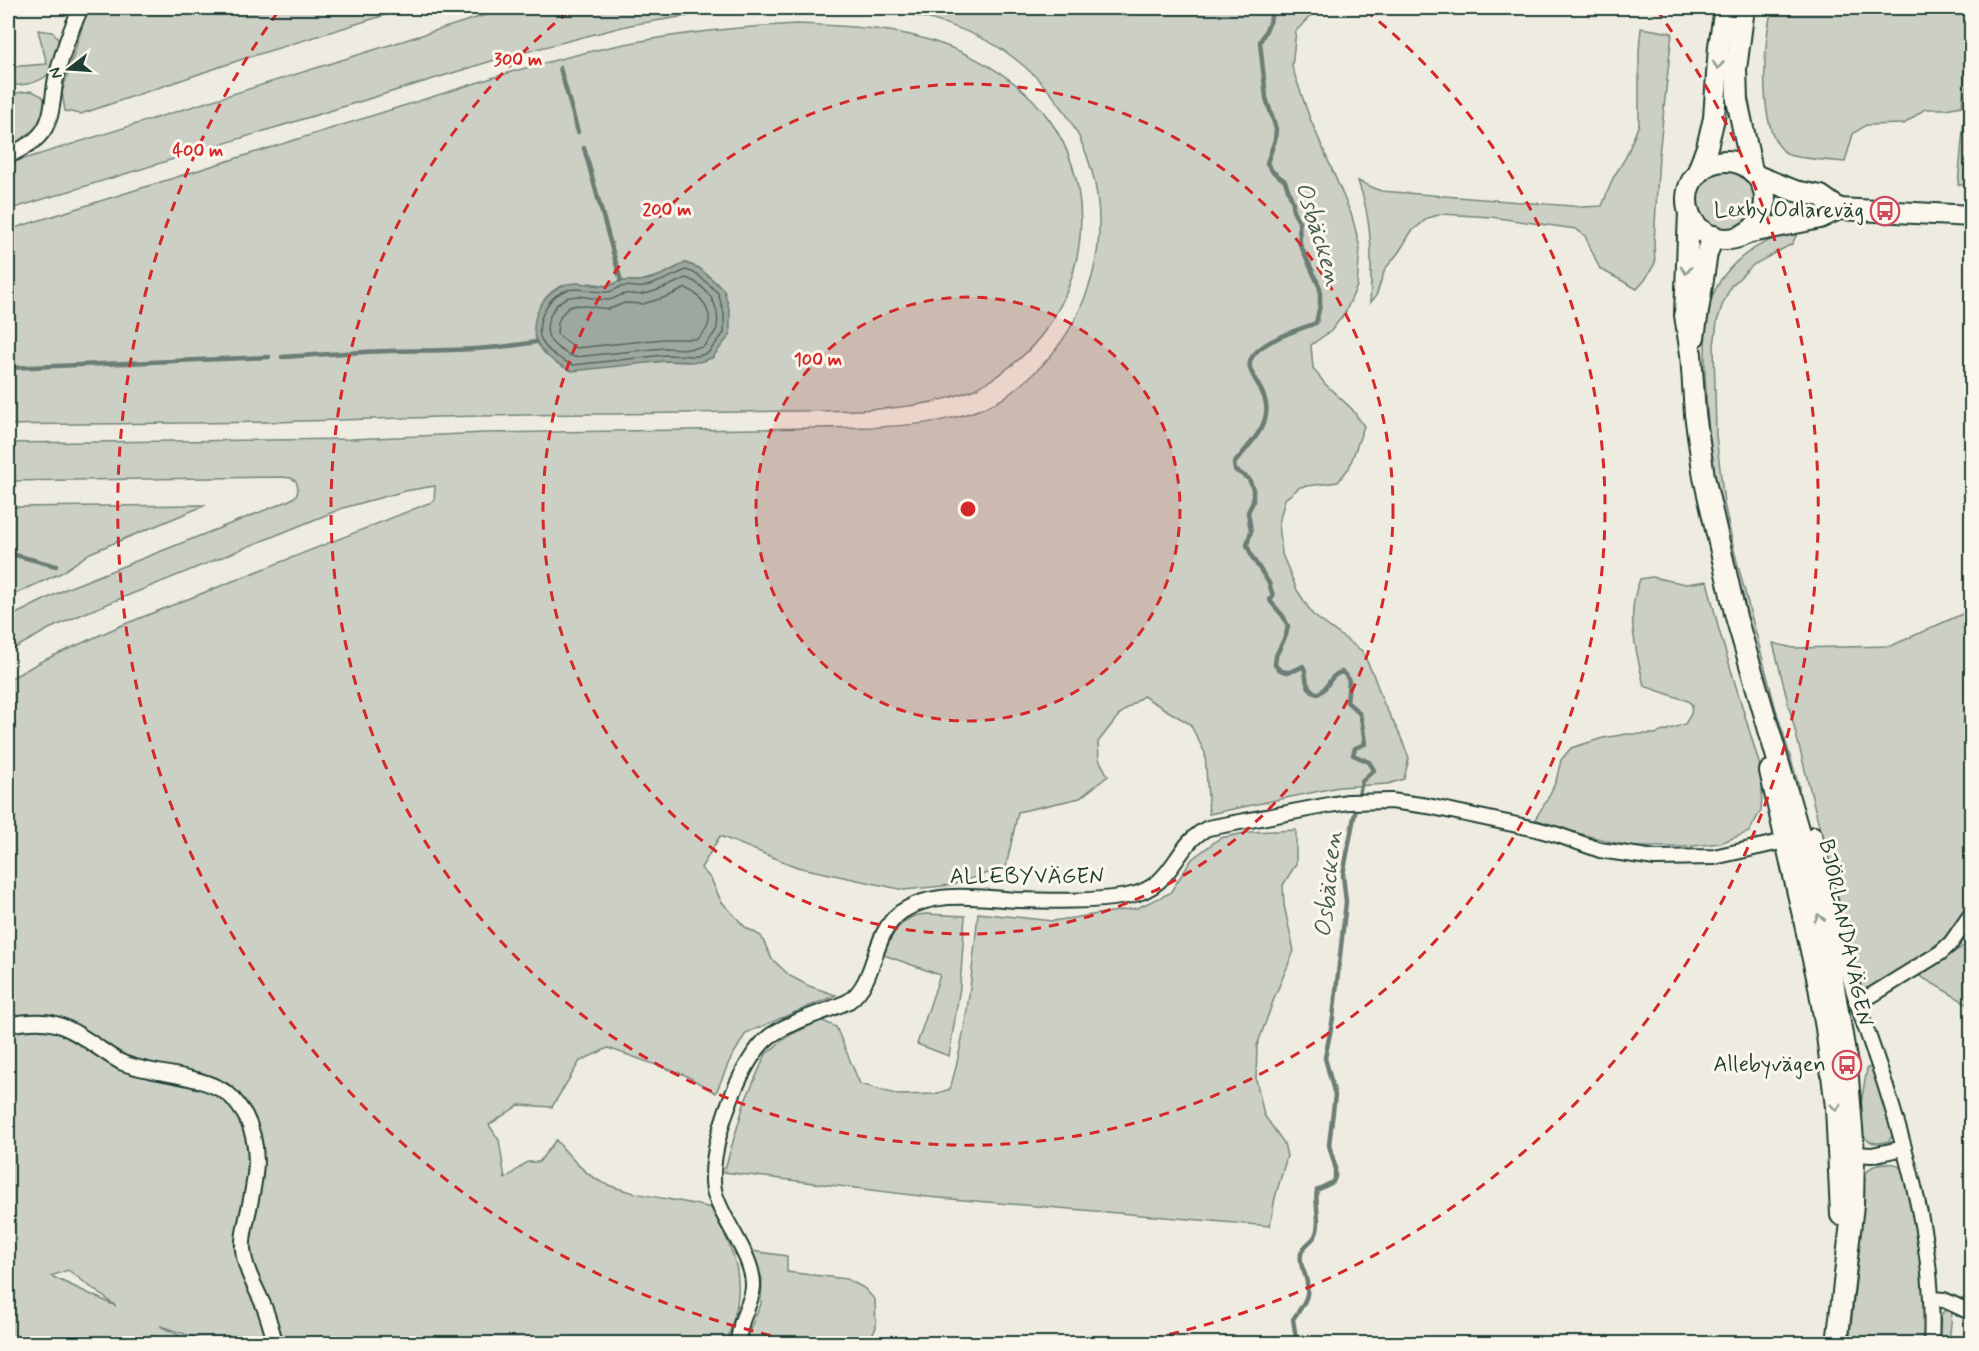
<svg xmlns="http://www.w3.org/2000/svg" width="1979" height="1351" font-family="Mynerve,sans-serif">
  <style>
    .green { fill: #cbcfc4; stroke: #75867c; stroke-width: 1.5; fill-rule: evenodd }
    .water { fill: #9fa89f; stroke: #6c7d74; stroke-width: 1.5 }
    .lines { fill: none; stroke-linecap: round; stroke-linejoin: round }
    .shore { stroke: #52685f; stroke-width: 1.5 }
    .stream { stroke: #6c7d74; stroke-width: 4.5 }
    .street-casing { stroke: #1f3d34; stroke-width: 18 }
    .secondary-casing { stroke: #1f3d34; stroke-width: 24 }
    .street { stroke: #fbf7ec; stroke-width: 14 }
    .secondary { stroke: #fbf7ec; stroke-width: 20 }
    .oneway { stroke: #8d9a90 }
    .ring { fill: none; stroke: #d62828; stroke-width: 3; stroke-dasharray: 10 8 }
    .labels { text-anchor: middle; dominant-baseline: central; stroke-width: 6; stroke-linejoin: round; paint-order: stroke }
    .poi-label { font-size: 22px; fill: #1f3d34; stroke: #fbf7ec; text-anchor: end }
    .street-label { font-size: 22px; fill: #1f3d34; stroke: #fbf7ec }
    .water-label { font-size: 24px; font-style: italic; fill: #455d54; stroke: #fbf7ec }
    .centre { fill: #d62828; stroke: #fbf7ec; stroke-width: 3 }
    .ring-label { font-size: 18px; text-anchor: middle; font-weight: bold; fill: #d62828; stroke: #fbf7ec; stroke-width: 6; stroke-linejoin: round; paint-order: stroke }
  </style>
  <rect width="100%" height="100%" fill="#eeece1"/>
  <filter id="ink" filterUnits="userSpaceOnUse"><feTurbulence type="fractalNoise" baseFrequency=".0167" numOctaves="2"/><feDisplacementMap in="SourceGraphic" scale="12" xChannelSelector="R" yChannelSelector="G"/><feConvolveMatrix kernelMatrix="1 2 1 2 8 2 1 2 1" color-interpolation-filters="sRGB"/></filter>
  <g filter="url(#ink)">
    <g class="green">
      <path d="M88,8H408L240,60L81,114L65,111L62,92Z"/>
      <path d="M508,8H792L729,11L680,17L630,25L498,59L8,210V164Z"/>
      <path d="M874,8H1318L1296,31L1292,67L1309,116L1352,216L1360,248L1357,286L1345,313L1331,331L1311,345L1313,368L1325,384L1352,409L1364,426L1349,468L1338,482L1300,487L1285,499L1279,523L1282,554L1297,590L1313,615L1362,651L1373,674L1384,704L1400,735L1409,758L1404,779L1388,784L1339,787L1209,814L1205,753L1190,724L1143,696L1119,715L1098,742L1099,759L1108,776L1080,798L1018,812L1006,867L952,885L904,890L797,867L720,836L701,868L711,879L721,901L745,927L761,936L772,959L790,976L809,986L836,995L746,1033L729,1062L716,1093L685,1075L608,1048L580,1061L552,1107L519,1105L489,1125L499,1140L505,1179L527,1162H539L556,1140C569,1155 583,1173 601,1182C634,1197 676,1198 711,1208C732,1248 747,1275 733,1321C731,1329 729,1337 725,1343L215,1344L160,1326L195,1343H8V680L42,661L120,626L434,501L435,486L405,491L343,508L85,613L49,629L8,652V618L68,588L283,503C296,498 301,494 296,481L291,478L281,477L8,481V443L352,439L485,433L878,427C919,425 959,421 997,402C1005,398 1012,392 1019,386C1046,365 1066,340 1080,309C1123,217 1091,114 1010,55C975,29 917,13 874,8ZM68,1270L116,1306L51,1276Z"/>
      <path d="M1772,8H1971V185H1958L1969,64L1966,66L1962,106L1945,109H1925L1904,124L1866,125L1853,134L1845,162C1835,161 1796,158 1789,155C1755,136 1764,40 1772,8Z"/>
      <path d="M796,24C825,25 854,26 882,30C944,38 1015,69 1051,122C1106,202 1082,319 1001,373C991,380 980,388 967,392C911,413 847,410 788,411C722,412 657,414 591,414C483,415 375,419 268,422C181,424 94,423 8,425V230L511,72C552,61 594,49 636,42C689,32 742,27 796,24ZM686,263L699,268L724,290L730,335L722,344L688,362L665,361L622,365L589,283L608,286L621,281H640L662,275Z"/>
      <path d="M1641,28L1672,33L1659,155L1654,243L1655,263L1645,280L1637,289L1600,269L1585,236L1576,229L1491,217L1442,214L1428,218L1411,232L1399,252L1385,269L1376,296L1370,303C1372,262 1373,221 1358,181L1381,191L1584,207L1602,206L1613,178L1626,157L1639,124V51Z"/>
      <path d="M38,30L52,32C66,42 57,68 45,77C35,84 19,86 8,85V67L47,64Z"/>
      <path d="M32,91L42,96L46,102L47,108L39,129L8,151V94Z"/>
      <circle cx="1726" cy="201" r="31"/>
      <path d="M1796,231V236L1792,244L1753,265L1731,286L1722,306L1717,322L1714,346L1716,435L1724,503L1734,550L1775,706L1799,786V793L1796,794C1777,735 1761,675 1745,614C1742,603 1741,590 1738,579C1718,508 1707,445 1705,372C1705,347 1704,319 1713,295C1728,259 1760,241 1796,231Z"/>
      <path d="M206,505L90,553L61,573L8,597V507Z"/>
      <path d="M1652,577L1686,584L1707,581L1719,630L1763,776L1761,810L1749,832L1720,843L1685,847H1631L1562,829L1535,819L1546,802L1556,781L1561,760L1571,748L1603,738L1627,734H1655L1685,724L1691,714L1692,705L1688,701L1644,686C1636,649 1625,616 1640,579Z"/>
      <path d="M1971,610V917L1914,962L1873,991L1862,989L1857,976L1773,643L1793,648L1891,646Z"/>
      <path d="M1296,830V864L1283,885L1284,905L1294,951L1275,996L1257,1046L1256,1079L1264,1115L1284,1143L1287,1156L1275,1198L1270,1226L928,1197L724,1172L745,1101L766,1054L788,1036L821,1020L836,1027L860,1084L899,1095L935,1094L950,1089C967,1032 972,972 978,913L1053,921L1137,908L1170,893L1192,859L1220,838L1250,832Z"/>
      <path d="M926,914L965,916L960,987L949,1056L917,1044L940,975L884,955C891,934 902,915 926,914Z"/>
      <path d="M1971,941V1006L1918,975Z"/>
      <path d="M1876,1067L1893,1134L1889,1141C1844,1155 1864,1093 1867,1068Z"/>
      <path d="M1882,1163L1895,1164L1902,1169L1915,1216L1923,1270L1926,1343L1849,1344L1858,1260L1863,1176L1872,1167Z"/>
      <path d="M752,1251L787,1256V1272L847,1279L864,1288L875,1300L876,1328L867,1343H744L761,1304L762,1279Z"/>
      <path d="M1950,1309L1952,1313L1949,1343L1939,1344L1941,1315L1944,1311Z"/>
    </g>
    <path class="water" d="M685,263L699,268L724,290L730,312V335L712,358L699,362L665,361L572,371C555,364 534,350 534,329C534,306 552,284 575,283C586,282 597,287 607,286C612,286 616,282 620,281C626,280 633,282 638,281C655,280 671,270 685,263Z"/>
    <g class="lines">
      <g class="shore">
        <path d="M686,270L697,274L718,293L724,313V333L708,353L698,356L665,355L573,365C563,361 549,353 543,343C533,327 546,299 562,292C577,285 592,293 607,292C612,292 616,289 620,287C628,285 636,288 643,287C659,283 672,276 686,270Z"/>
        <path d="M686,278C706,285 721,305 717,327C716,334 707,342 703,347L688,349L664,348L574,357C566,354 553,346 549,338C543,324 553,304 566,298C580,293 593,300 607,300C614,300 618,295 625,294C631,293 637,296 643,294C658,292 672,284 686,278Z"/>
        <path d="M686,288C699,294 715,312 707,328C705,332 700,336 697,339H663L576,348L557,334L558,323L561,315L569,307L577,305L609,309L625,303L643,304L669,296Z"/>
      </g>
      <g class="stream">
        <path d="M1273,8L1270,22L1260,42L1266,98L1276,129L1275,140L1267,163L1272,171L1285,181L1293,203V211L1299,222L1300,244L1320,288V305L1316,323C1299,329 1240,347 1251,371C1257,385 1269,398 1266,414C1263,433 1245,449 1234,464L1235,470L1249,479L1253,489V502L1248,512L1251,531L1247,545L1252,557L1269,583L1273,596L1270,599L1271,602L1283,616L1288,626L1286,635L1276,656L1275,665C1283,676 1293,672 1303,666C1310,678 1300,683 1317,694C1329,690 1328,675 1342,672L1346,675L1349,681L1347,702C1351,706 1356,709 1359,713C1362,717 1364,737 1365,744L1355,748L1353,755L1369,762L1374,770L1362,781L1353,822L1343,875L1346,902L1333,1018L1325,1058L1335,1095L1329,1145L1335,1166V1177L1333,1182L1317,1190C1314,1204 1322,1223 1315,1236C1311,1243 1303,1245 1301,1254C1300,1261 1301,1266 1304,1272C1312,1293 1306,1302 1293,1319L1297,1344"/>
        <path d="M560,68L578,132"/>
        <path d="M584,148L621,281"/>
        <path d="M282,357C318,355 353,352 389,351C438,350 487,351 536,342"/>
        <path d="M8,368L269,357"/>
        <path d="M8,553L56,566"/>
      </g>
      <g class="street-casing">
        <g id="street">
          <path d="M8,156C19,150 31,145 39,136C54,120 52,98 56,78C62,54 70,30 81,8"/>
          <path d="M1814,834C1828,889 1840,948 1857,1002C1866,1030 1876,1056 1885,1084C1911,1166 1936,1257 1931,1344"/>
          <path d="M1856,1001L1872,995L1940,953L1951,943L1972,913"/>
          <path d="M8,1025C50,1017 62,1023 96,1046C105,1052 114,1059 123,1063C153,1075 202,1074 228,1094C235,1099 240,1108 245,1115C263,1149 255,1182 247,1218C245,1228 242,1238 243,1249C245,1271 257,1289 265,1309C269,1320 272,1332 276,1344"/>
          <path d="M1854,1154L1872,1155L1904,1148"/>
          <path d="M1931,1299L1944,1300L1972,1313"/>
          <path d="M737,1344C739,1336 740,1329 742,1321C746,1310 752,1299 753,1287C754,1256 724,1224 715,1194C704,1157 739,1059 770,1036C793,1020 824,1013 849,1001C878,980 871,934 901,912C935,889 980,898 1017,900C1053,901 1092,902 1127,896C1176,887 1173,845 1208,828L1329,805L1348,802L1391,801L1428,806L1536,829L1558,835L1600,850L1655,858L1714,857L1785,841"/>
        </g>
      </g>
      <g class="secondary-casing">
        <g id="secondary">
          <path d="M1744,8L1736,69L1737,100L1752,171"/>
          <circle cx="1726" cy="200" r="39"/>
          <path d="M1697,174L1707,147L1714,118L1719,46L1725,8"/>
          <path d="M1757,176L1795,191L1821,196L1839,209"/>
          <path d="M1689,212L1685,315L1691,354L1695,414L1704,477L1736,617L1800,836L1832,975L1847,1065L1854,1154L1853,1205L1837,1344"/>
          <path d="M1746,233L1820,218L1839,209L1972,216"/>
          <path d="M1694,337L1707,253L1714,236"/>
          <path d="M1770,771L1818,981L1826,1028L1836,1107L1841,1215"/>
        </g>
      </g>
      <use href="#street" class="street"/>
      <use href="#secondary" class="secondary"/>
    </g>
    <defs><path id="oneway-chevron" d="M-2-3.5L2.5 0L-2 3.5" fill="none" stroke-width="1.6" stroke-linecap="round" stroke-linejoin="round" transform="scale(1.5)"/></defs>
    <g class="oneway">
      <use href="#oneway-chevron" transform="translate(1718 65) rotate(94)"/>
      <use href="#oneway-chevron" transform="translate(1686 270) rotate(93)"/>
      <use href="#oneway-chevron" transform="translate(1819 918) rotate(-103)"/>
      <use href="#oneway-chevron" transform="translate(1836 1107) rotate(85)"/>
    </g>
  </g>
  <circle cx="968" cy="509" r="212" fill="#d62828" fill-opacity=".12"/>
  <g class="ring">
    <circle cx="968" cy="509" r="212"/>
    <circle cx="968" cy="509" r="425"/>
    <path d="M1365 10A637 637 0 1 1 571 10"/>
    <path d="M806 1343A850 850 0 0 1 280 9M1656 9A850 850 0 0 1 1130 1343"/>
  </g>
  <defs>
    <g id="bus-ring" transform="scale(1.5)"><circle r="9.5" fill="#fbf7ec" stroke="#d1495b" stroke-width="1.5"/><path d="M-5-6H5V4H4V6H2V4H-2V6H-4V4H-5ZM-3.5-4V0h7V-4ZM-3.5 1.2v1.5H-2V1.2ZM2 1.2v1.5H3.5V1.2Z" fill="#d1495b"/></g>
  </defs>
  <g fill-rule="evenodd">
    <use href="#bus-ring" x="1885" y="211"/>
    <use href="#bus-ring" x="1847" y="1065"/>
  </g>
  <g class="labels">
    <g class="poi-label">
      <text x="1864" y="211">Lexby Odlareväg</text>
      <text x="1826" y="1065">Allebyvägen</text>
    </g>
    <g class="street-label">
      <text x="1027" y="877">ALLEBYVÄGEN</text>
      <text transform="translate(1845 933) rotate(78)">BJÖRLANDAVÄGEN</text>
    </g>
    <g class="water-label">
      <text transform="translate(1318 234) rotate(73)">Osbäcken</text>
      <text transform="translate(1329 884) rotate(-84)">Osbäcken</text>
    </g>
  </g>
  <circle cx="968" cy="509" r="9" class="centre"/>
  <g class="ring-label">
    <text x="518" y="65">300 m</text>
    <text x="198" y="156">400 m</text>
    <text x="667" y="215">200 m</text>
    <text x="818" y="365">100 m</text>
  </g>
  <rect width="1979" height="1351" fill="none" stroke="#fbf7ec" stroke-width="30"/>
  <rect x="15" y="15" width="1949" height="1321" fill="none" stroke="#1f3d34" stroke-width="2" filter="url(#ink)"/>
  <g transform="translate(69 69) rotate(253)" stroke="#fbf7ec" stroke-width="4.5" paint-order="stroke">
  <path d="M0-4.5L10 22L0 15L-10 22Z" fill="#1f3d34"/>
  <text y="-9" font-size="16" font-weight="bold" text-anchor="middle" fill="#1f3d34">N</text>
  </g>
</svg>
